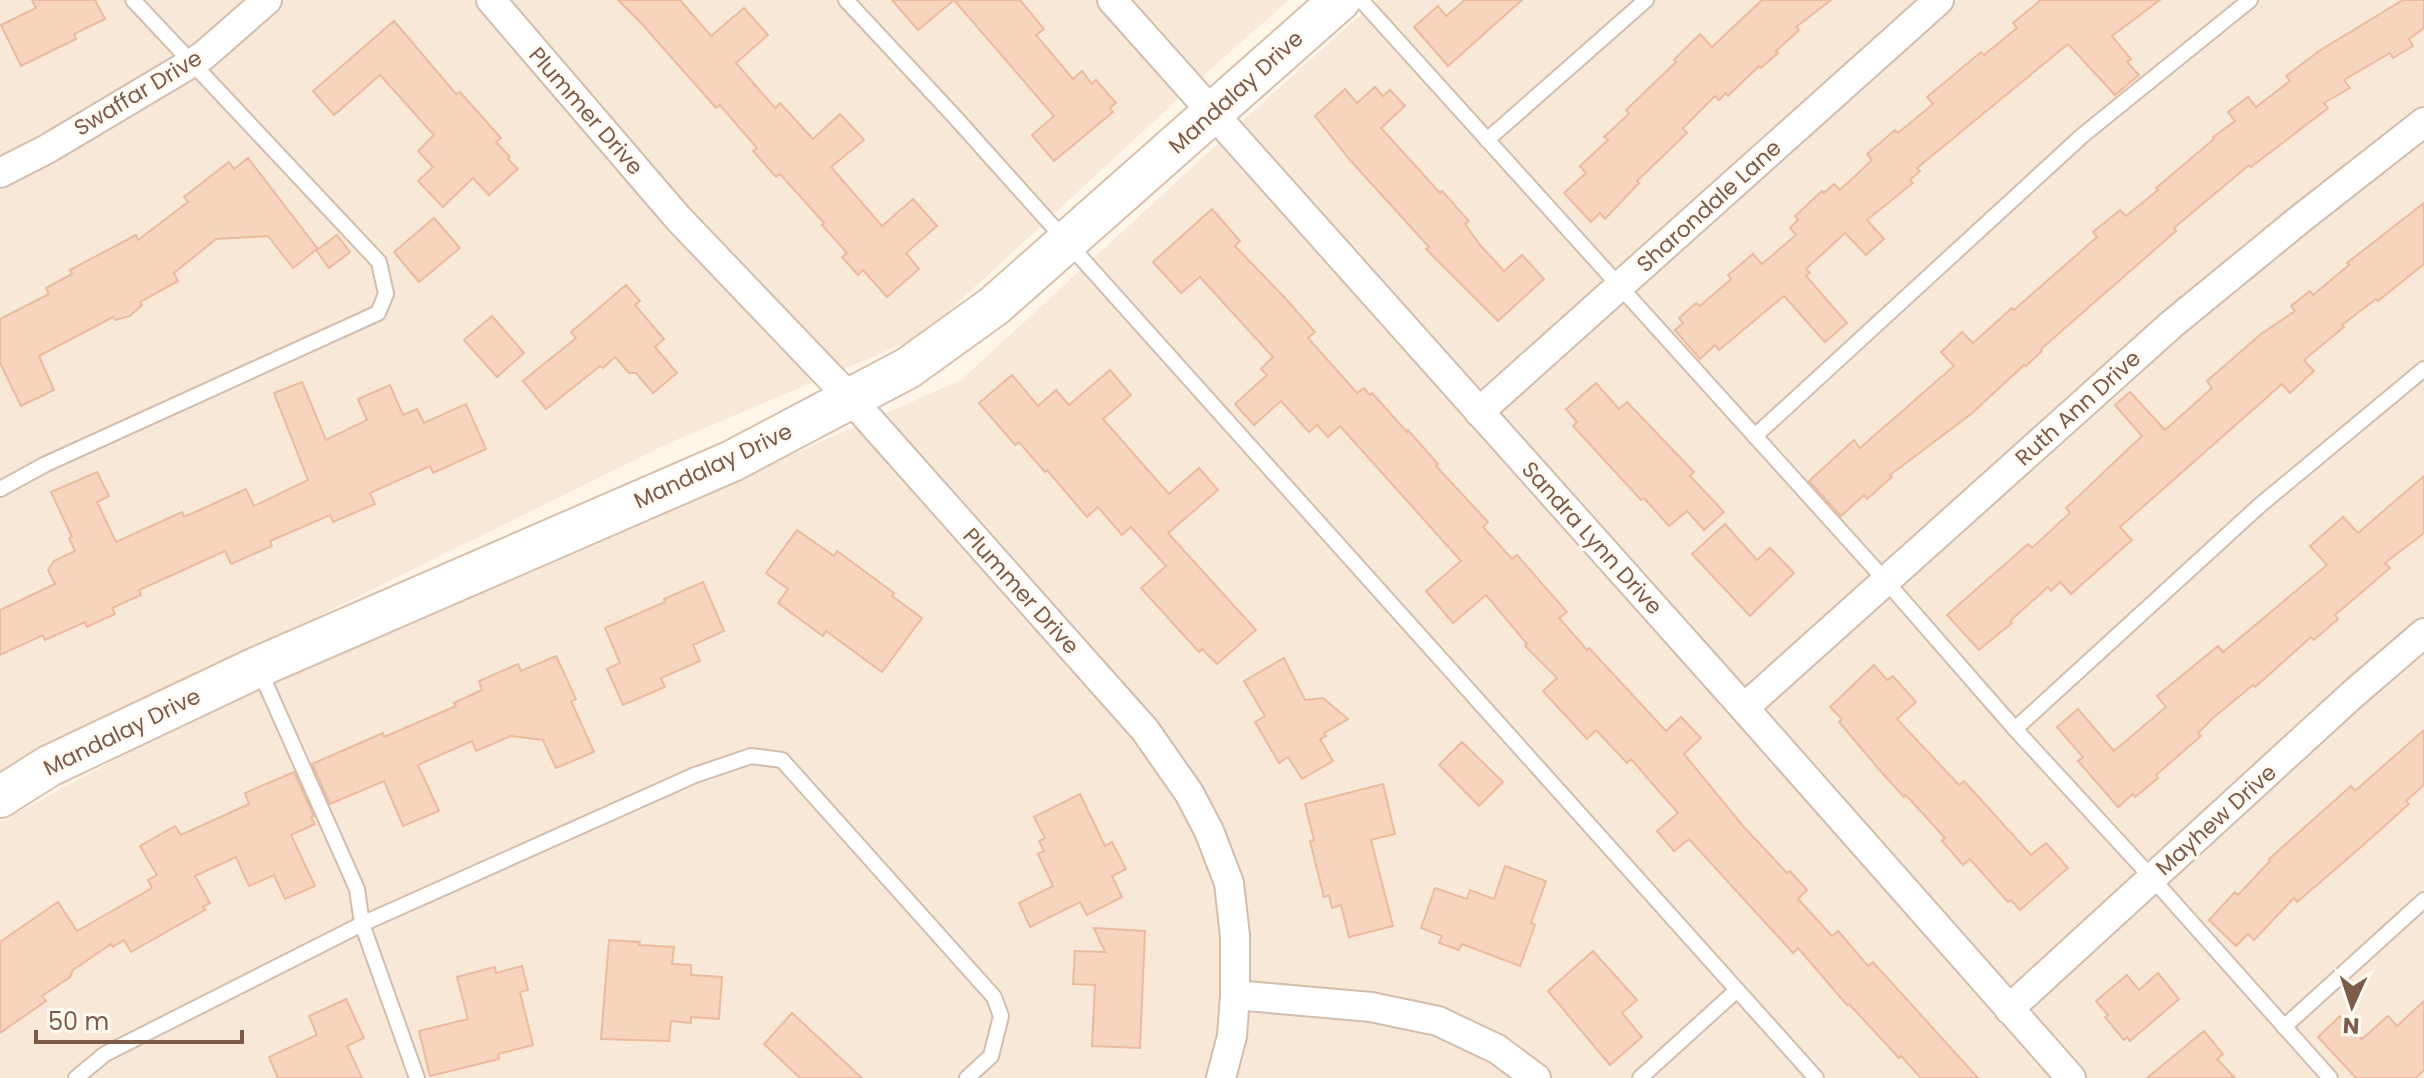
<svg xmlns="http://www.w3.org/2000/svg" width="2424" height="1078" font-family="Poppins,sans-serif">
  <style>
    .residential { fill: #f7e8d7 }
    .building { fill: #f7d4be; stroke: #ecba9c; stroke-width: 2 }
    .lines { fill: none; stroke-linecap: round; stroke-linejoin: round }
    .lane-casing { stroke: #d3bdad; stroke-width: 18 }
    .street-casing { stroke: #d3bdad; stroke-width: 32 }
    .secondary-casing { stroke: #d9c0ac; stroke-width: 44 }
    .lane { stroke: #fff; stroke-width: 14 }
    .street { stroke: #fff; stroke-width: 28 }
    .secondary { stroke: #fff; stroke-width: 40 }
    .labels { text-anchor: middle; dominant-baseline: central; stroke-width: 6; stroke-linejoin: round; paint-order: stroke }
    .street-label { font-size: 22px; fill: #7e5b49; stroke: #fffaf2 }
  </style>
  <rect width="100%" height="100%" fill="#fff6ea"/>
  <g class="residential">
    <path d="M0,0H1289L1206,73L922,336L667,444L0,773Z"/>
    <path d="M1377,0H2424V1078H0V822L181,724L961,380L1248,116Z"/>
  </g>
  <g class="building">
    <path d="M32,0H95L105,19L74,34L76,39L21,66L1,25L36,8Z"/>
    <path d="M618,0H680L711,36L744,8L768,35L736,63L775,108L780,103L813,139L840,114L864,140L831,167L882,226L913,199L937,226L906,253L919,269L887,297L863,270L858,275L842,257L847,253L822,225L824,223L780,174L776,177L753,151L757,148L720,105L716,108L642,24Z"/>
    <path d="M892,0H1020L1044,29L1036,35L1073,79L1082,71L1092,84L1096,80L1116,103L1110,108L1113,112L1054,161L1032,135L1054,116L954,0L918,30Z"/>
    <path d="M1465,0H1522L1448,66L1414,27L1438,6L1446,16Z"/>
    <path d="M1762,0H1831L1796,27L1799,30L1776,51L1778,53L1761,68L1759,66L1728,96L1726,93L1719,100L1715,96L1683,128L1687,133L1637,181L1639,183L1605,219L1600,213L1591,222L1564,193L1586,173L1580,166L1608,140L1604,137L1629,114L1626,110L1676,62L1674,60L1700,34L1712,47Z"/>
    <path d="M2041,0H2160L2112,36L2131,59L2127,62L2139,75L2115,95L2068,44L1917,168L1920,171L1910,180L1913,183L1867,220L1884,239L1866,255L1845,233L1806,269L1810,273L1806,276L1847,323L1825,342L1784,296L1719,350L1715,345L1700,359L1675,330L1683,323L1679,318L1696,303L1700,306L1731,279L1728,275L1753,254L1762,264L1796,235L1790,228L1798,220L1795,216L1822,191L1824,193L1834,184L1840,190L1872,160L1867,154L1895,130L1898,133L1933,104L1927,97L1981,52L1984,55L2017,28L2013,23Z"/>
    <path d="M2403,0H2424V28L2409,39L2413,46L2393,58L2390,53L2344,80L2350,88L2324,103L2328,108L2251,167L2249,165L2174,228L2176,231L2041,349L2042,351L2026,366L2024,365L1971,414L1890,475L1892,477L1867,499L1864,495L1841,516L1809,481L1854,440L1860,448L1954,366L1941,352L1962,332L1973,343L2012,308L2014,310L2097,237L2093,232L2120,210L2126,216L2158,190L2156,188L2214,139L2213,137L2235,121L2228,112L2248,97L2256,107L2290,81L2286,76L2319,51Z"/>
    <path d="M394,21L456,94L460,92L501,138L496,142L510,157L508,159L518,169L489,195L473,178L443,207L418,181L433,167L418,151L434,135L380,75L334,115L313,91Z"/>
    <path d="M1375,87L1383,96L1390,90L1405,106L1381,128L1440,193L1442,191L1469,221L1465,224L1480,245L1504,271L1522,255L1544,279L1498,321L1426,249L1429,247L1350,160L1315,116L1345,89L1357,103Z"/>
    <path d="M248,158L318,249L337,235L350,252L329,268L316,250L293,268L268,236L216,239L174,273L178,281L140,302L142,305L130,316L115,320L113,317L39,356L54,390L21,406L0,363V319L49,294L46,288L72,274L70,270L136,235L138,240L188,202L184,197L229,162L234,169Z"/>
    <path d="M2424,203V264L2378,301L2376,299L2342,325L2344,327L2304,360L2314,371L2290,393L2282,384L2120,527L2132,540L2071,594L2060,582L2051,591L2048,587L2010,621L2012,623L1979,650L1947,615L2028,544L2032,548L2070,513L2066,508L2142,436L2115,405L2130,392L2165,430L2212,388L2207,381L2261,334L2295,311L2291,306L2310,291L2313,295L2349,265L2347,263Z"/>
    <path d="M1212,209L1240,241L1235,246L1285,298L1315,332L1308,338L1357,393L1364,388L1370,395L1372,393L1407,432L1408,430L1438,464L1436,466L1488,522L1483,527L1512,559L1517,555L1567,612L1559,618L1587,650L1589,648L1666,731L1681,717L1701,738L1684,754L1743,826L1787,873L1790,871L1807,890L1798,899L1832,936L1838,931L1868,966L1873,962L1978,1078H1921L1901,1056L1899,1058L1849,1004L1847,1005L1798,948L1793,953L1689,839L1674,851L1657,831L1678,813L1631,759L1627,763L1596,730L1587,739L1543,691L1557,678L1525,646L1527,644L1486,595L1453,623L1426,591L1461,561L1340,426L1328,437L1317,425L1309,432L1281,401L1254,425L1235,404L1267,375L1261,369L1273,357L1200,277L1181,293L1153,262Z"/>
    <path d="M434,218L460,248L419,282L394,252Z"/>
    <path d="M626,285L640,301L635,305L664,339L655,347L677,373L653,393L636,373H629L615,357L603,368L600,366L546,409L523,381L576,338L571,332Z"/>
    <path d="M492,316L524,353L497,377L464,340Z"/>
    <path d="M1110,370L1131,395L1103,419L1169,494L1199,468L1218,490L1168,533L1256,630L1217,664L1202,649L1199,652L1141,588L1166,566L1131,527L1122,535L1098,507L1087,517L1047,470L1045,472L1019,442L1015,445L979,403L1012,375L1038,406L1056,390L1069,405Z"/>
    <path d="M302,382L326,440L367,420L358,399L390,385L403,415L417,409L424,423L466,404L486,449L433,473L430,466L370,493L375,504L333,522L330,515L270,541L272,546L231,564L225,551L139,590L141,595L112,608L115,614L87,627L85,622L45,640L43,635L0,655V610L55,584L48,570L54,561L75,551L69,538L72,537L51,492L97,472L109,496L97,502L116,542L182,512L184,517L246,489L254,506L308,480L274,393Z"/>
    <path d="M1596,383L1619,409L1627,402L1694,472L1690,476L1724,512L1704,530L1687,511L1669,526L1644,498L1641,500L1573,426L1577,422L1566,409Z"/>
    <path d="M2424,476V533L2385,563L2390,568L2335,615L2338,619L2314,640L2311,637L2255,687L2253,685L2213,718L2198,733L2201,736L2156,775L2158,778L2135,797L2133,794L2118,807L2078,761L2083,757L2057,727L2078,709L2114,751L2166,707L2157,696L2218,646L2223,652L2327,565L2310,546L2343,517L2358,533Z"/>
    <path d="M1725,524L1757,560L1770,548L1794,573L1750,616L1692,554Z"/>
    <path d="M797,530L834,556L837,551L894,593L892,596L922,618L882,672L826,631L823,636L778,603L788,589L766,573Z"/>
    <path d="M703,582L724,631L693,645L700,661L661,678L665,687L623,705L607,669L620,663L605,628L665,602L664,599Z"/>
    <path d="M556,656L576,699L571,701L594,752L556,768L543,740L511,736L476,751L472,741L418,765L439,811L403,826L384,781L330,804L312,764L383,733L384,737L456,706L454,703L482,690L479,681L518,664L521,671Z"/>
    <path d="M1284,658L1305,700L1323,698L1348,719L1324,733L1326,736L1320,739L1333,761L1302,779L1288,757L1279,763L1255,722L1265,716L1244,681Z"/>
    <path d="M1874,665L1887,680L1893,676L1916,702L1897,719L1959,785L1964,781L2031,855L2046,843L2068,868L2020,910L2011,900L2008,902L1970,859L1963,865L1942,841L1945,838L1906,795L1904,797L1883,774L1839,722L1842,719L1830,707Z"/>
    <path d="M2424,730V785L2406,801L2409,804L2361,847L2297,902L2294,898L2254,940L2248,934L2236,946L2209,920L2235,892L2238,895L2270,861L2269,859L2351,786L2355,791Z"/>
    <path d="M1462,742L1503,782L1479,806L1439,765Z"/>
    <path d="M294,772L314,816L311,817L315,824L291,835L315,886L285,899L274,875L249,886L236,857L195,876L210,903L203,907L205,910L131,952L124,940L113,947L111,944L73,970L70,977L42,996L46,1001L0,1033V942L58,902L77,931L152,888L148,880L157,875L140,846L175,826L181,835L249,804L245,793Z"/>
    <path d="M1383,784L1395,834L1371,840L1393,926L1349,937L1341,905L1332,908L1329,895L1324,897L1310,841L1314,840L1305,804Z"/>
    <path d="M1080,794L1105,846L1112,842L1126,869L1112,876L1122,897L1087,915L1080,902L1030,927L1019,903L1053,886L1038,854L1044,851L1039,841L1045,838L1034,817Z"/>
    <path d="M1505,866L1546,881L1531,923L1535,925L1520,966L1462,944L1459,950L1439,943L1442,936L1421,928L1435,888L1467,899L1470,890L1494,899Z"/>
    <path d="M1094,928L1145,931L1140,1048L1092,1046L1095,985L1073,984L1075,951L1105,952Z"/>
    <path d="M609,940L640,942L639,945L674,947L672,964L691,965V975L722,977L719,1019L691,1017V1023L671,1021L669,1041L601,1039Z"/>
    <path d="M1593,951L1637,1000L1622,1013L1642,1037L1610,1065L1548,991Z"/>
    <path d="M522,966L528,990L520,992L533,1045L498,1054L499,1059L430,1076L419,1031L468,1019L457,977L495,967L496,973Z"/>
    <path d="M2158,973L2179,999L2130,1041L2127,1037L2124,1040L2105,1017L2108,1015L2096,1001L2127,975L2139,990Z"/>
    <path d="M346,999L364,1038L347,1046L362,1078H278L269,1057L317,1035L309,1016Z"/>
    <path d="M2424,1001V1070L2416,1078H2356L2318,1037L2340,1016L2362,1039L2388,1016L2397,1026Z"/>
    <path d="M792,1013L862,1078H800L764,1044Z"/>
    <path d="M2204,1031L2223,1054L2217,1059L2235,1078H2147Z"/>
  </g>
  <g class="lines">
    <g class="lane-casing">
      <g id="lane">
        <path d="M846,0L954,116L1816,1078"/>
        <path d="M1361,0L1885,580L2015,729L2152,878L2330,1078"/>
        <path d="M1487,140L1646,0"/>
        <path d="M1755,436L2083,135L2250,0"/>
        <path d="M0,489L46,464L378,313L386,294L379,262L133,0"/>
        <path d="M259,669L357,889L362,924L417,1078"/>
        <path d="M2015,729L2259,506L2424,369"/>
        <path d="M2284,1027L2424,900"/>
        <path d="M76,1078L105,1054L362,924L695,775L751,756L782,760L994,997L1001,1016L991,1056L967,1078"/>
        <path d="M1640,1078L1737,990"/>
      </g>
    </g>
    <g class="street-casing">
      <g id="street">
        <path d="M491,0L678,218L850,398L1145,730L1189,793L1209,831L1229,883L1235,936V995L1232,1036L1221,1078"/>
        <path d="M1112,0L1744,708L2071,1078"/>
        <path d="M0,173L47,149L203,56L267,0"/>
        <path d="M1479,412L1939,0"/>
        <path d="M1744,708L2172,324L2299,220L2424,122"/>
        <path d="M1235,995L1371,1007L1438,1021L1497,1049L1536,1078"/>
        <path d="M2009,1009L2353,694L2424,633"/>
      </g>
    </g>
    <g class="secondary-casing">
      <path id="secondary" d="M0,797L49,766L258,667L732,461L908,368L994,306L1340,0"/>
    </g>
    <use href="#lane" class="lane"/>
    <use href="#street" class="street"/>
    <use href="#secondary" class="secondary"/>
  </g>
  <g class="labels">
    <g class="street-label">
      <text transform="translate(1236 92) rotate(-42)">Mandalay Drive</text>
      <text transform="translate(138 93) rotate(-31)">Swaffar Drive</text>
      <text transform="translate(586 111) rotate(49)">Plummer Drive</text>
      <text transform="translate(1709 206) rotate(-42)">Sharondale Lane</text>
      <text transform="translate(2078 408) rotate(-42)">Ruth Ann Drive</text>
      <text transform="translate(713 466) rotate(-25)">Mandalay Drive</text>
      <text transform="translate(1592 538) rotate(48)">Sandra Lynn Drive</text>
      <text transform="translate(1021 591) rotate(48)">Plummer Drive</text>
      <text transform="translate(122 732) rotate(-26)">Mandalay Drive</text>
      <text transform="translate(2216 820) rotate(-42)">Mayhew Drive</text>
    </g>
  </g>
  <g transform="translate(2352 1006) rotate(183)" stroke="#fffaf2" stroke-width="6" paint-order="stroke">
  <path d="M0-6L14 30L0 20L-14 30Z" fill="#7e5b49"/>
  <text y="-12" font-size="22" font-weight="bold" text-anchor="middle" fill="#7e5b49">N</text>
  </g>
  <path d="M36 1030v12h206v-12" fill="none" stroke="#7e5b49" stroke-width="4"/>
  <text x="48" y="1030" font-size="24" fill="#7e5b49" stroke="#fffaf2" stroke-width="6" paint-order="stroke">50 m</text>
</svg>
